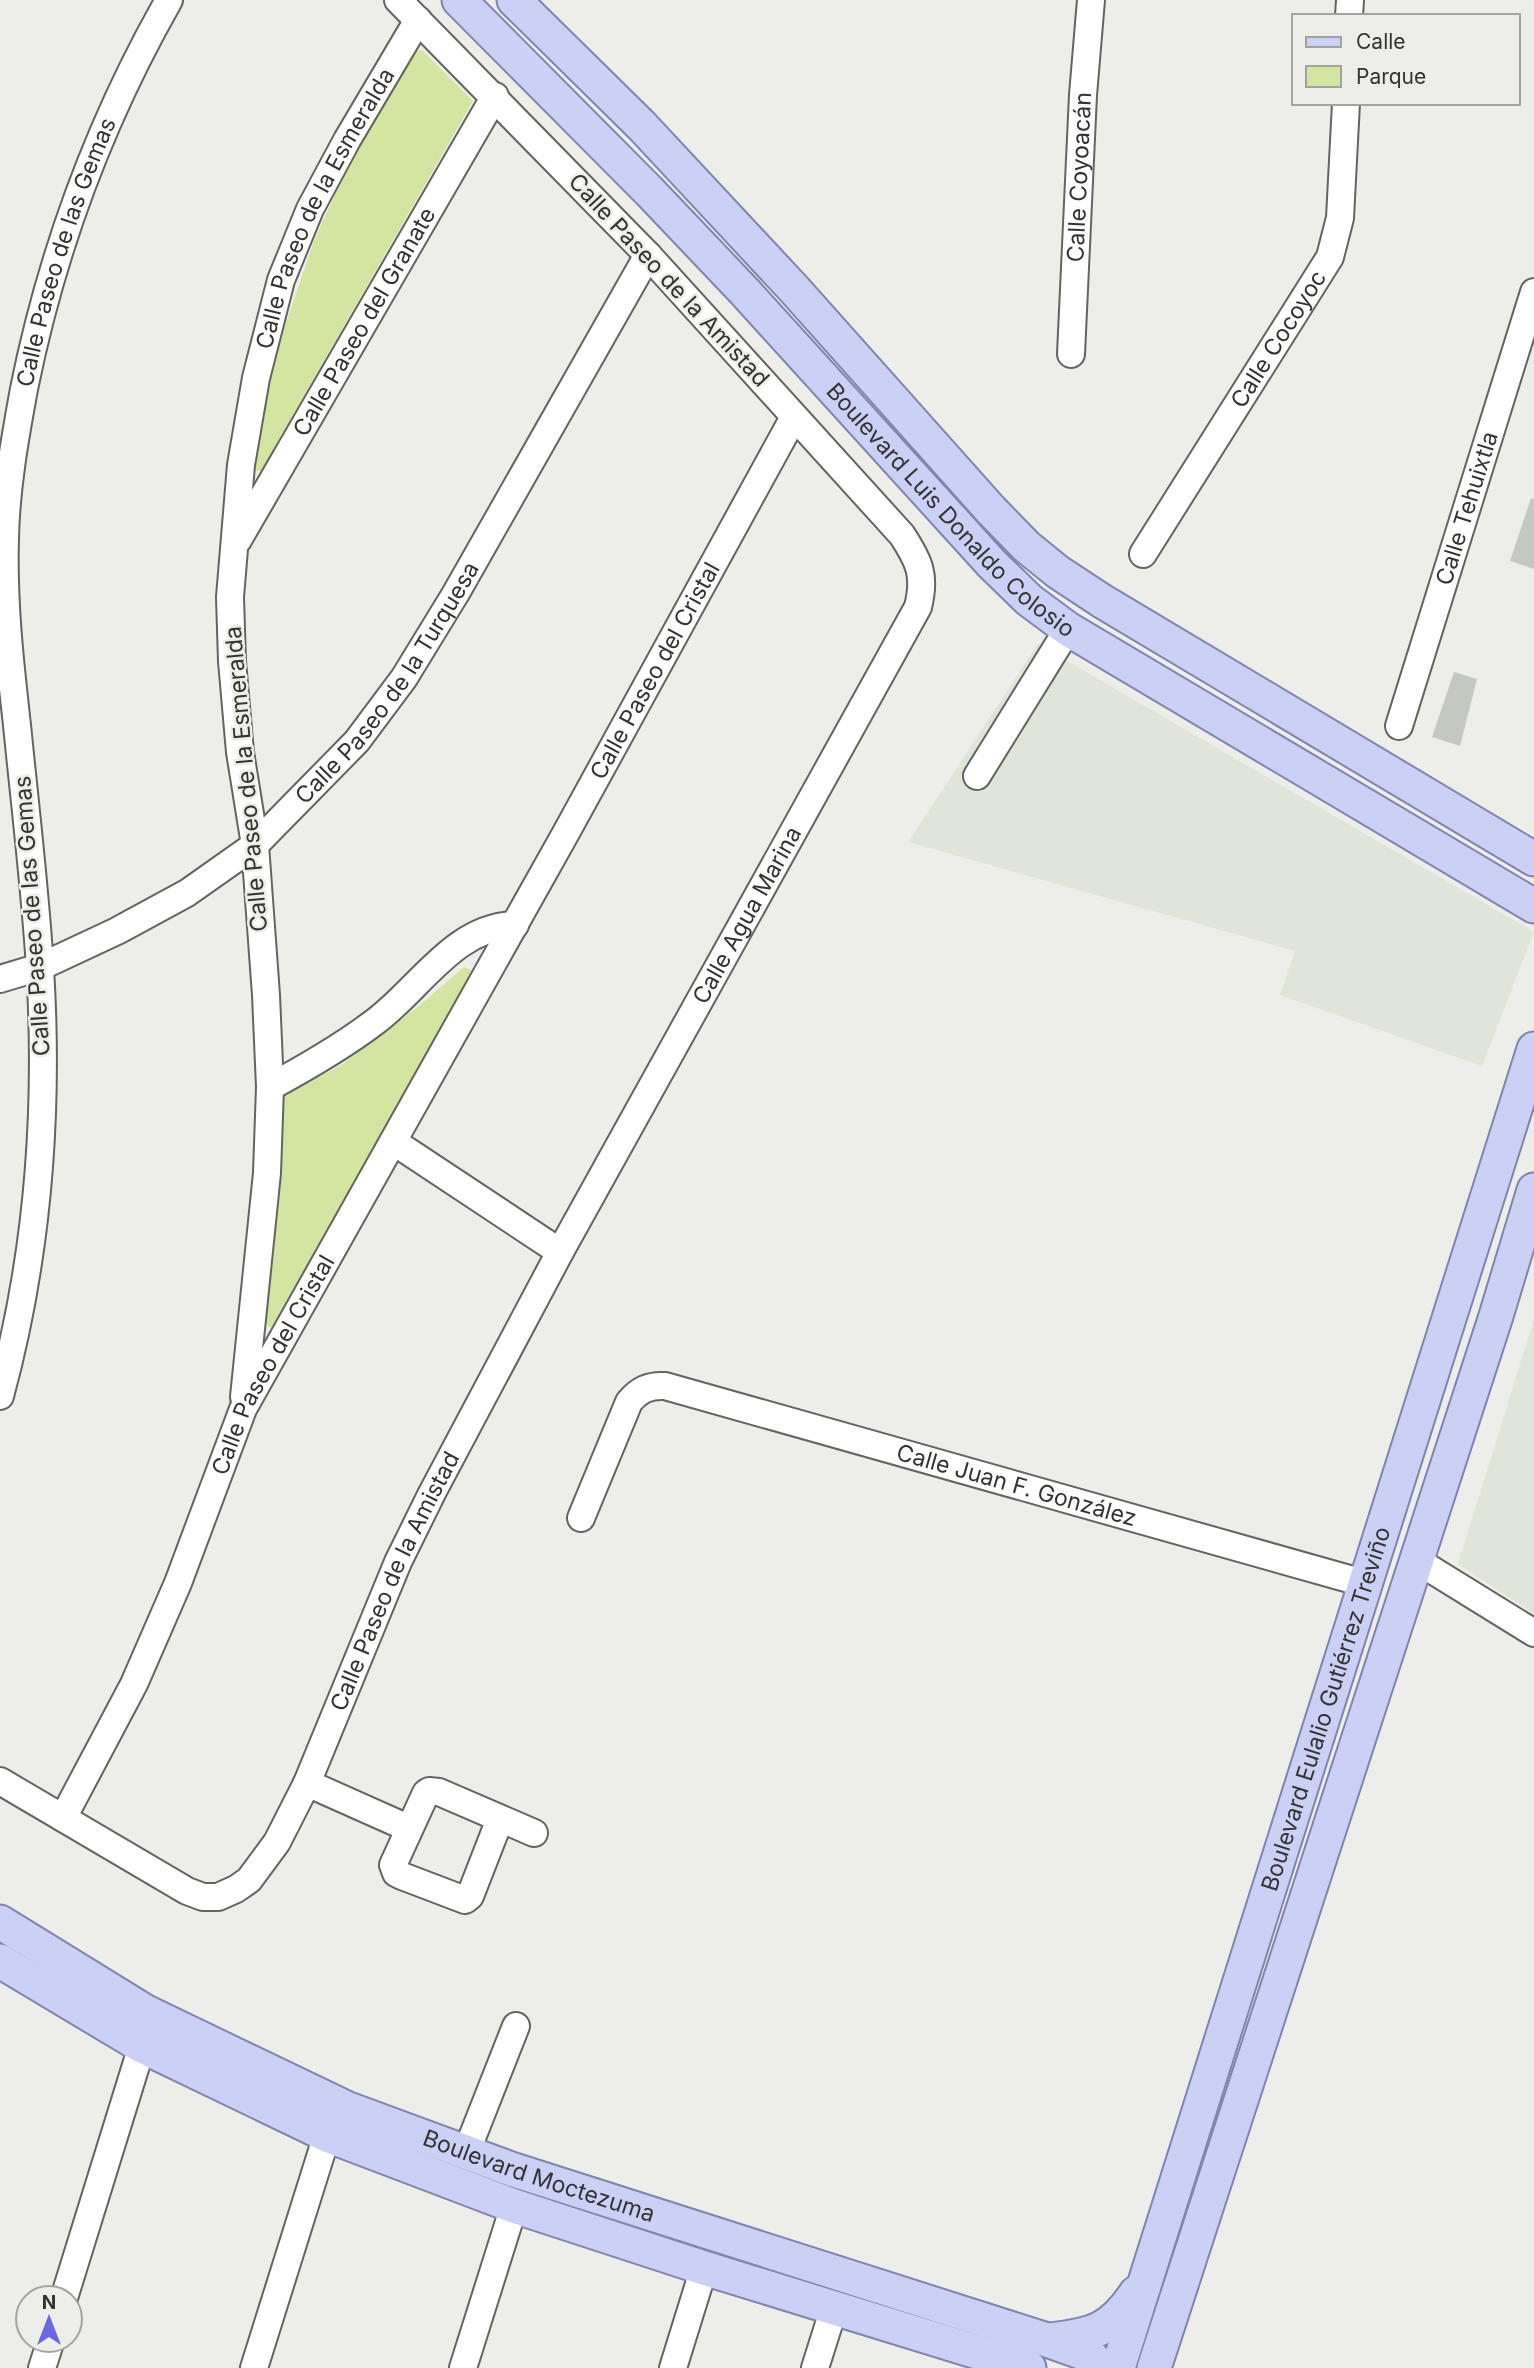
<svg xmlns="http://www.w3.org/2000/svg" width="1534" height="2368" font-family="Inter,sans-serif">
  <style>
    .built { fill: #e1e5d9 }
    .green { fill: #d3e5a0 }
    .building { fill: #c5c7c1 }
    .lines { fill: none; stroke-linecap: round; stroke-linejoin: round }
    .minor-casing { stroke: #636560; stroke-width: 30 }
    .major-casing { stroke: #7f85ac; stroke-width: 37 }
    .minor { stroke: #fff; stroke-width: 26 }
    .major { stroke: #cbd0f5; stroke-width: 33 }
    .labels { text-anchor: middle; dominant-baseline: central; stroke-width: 5; stroke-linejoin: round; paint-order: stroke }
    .street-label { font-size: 23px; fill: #333431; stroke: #edeee9 }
  </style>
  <rect width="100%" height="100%" fill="#edeee9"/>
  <g class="built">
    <path d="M1038,644L1534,932L1482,1066L1280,995L1295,951L908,842Z"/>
    <path d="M1534,1319V1614L1458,1564Z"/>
  </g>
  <g class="green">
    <path d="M422,50L473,101L276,444L263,471L248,470L252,439L277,349L314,241L358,142L408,54Z"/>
    <path d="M464,967L474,972L273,1329L262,1322L273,1231L283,1097L343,1064L420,1005Z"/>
  </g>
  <g class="building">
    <path d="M1531,498L1534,499V569L1510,561Z"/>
    <path d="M1454,672L1477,679L1460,746L1432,737Z"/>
  </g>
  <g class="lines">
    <g class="minor-casing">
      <g id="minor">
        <path d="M1349,16L1350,0"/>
        <path id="s1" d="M1071,354L1083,95L1091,0"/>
        <path id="s2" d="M238,540L495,96"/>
        <path id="s3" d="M1143,554L1330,257L1340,218L1346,103"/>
        <path id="s4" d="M1399,726L1534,292"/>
        <path d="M977,776L1068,629"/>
        <path id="s5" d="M0,979L40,967L117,931L187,893L255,845L357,741L404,678L456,593L648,255"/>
        <path d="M270,1087C307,1067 342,1047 376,1021C420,988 455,926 515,925"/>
        <path d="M394,1142L560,1252"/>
        <path id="s6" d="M0,1396C38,1256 49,1113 40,968C35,887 25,806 17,725C10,663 3,601 5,538C6,488 15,438 24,389C52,250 99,123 169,0"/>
        <path id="s7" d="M244,1397L267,1173L270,1087L266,995L255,845L240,752L232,661L230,597L241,465L256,378L281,280L310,209L347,140L418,20"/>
        <path id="s8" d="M581,1518L629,1402C639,1390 649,1385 665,1386L1367,1584"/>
        <path d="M1416,1560L1534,1633"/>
        <path id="s9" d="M0,1781L187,1891L203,1897H218L236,1889L249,1880L277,1842L307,1783L398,1562L432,1493L560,1252L918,607C926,575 919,561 902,535L648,255L398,0"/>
        <path d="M307,1783L408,1828"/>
        <path id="s10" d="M63,1818L134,1684L178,1583L243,1409L567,831L794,417"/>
        <path d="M500,1819L470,1896L465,1900L402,1876L396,1873L393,1865L426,1793L429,1791L439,1792L534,1833"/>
        <path d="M466,2153L516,2026"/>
        <path d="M64,2298L142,2046"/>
        <path d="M42,2368L51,2340"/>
        <path d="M254,2368L327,2135"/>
        <path d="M463,2368L514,2206"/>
        <path d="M673,2368L704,2268"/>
        <path d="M815,2368L834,2308"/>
      </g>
    </g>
    <g class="major-casing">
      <g id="major">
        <path id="s11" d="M459,0L650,192L745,292L992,564L1029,600L1068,629L1534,906"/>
        <path d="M514,0L642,126L794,289L991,510L1026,546L1058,572L1102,601L1534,859"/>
        <path id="s12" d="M0,1922L146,2012L346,2108L514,2170L1047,2340L1089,2355L1103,2368"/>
        <path d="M0,1961L142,2046L327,2135L514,2206L704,2268L1029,2368"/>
        <path d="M1050,2340C1092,2335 1111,2331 1136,2293"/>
        <path id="s13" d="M1118,2368L1534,1049"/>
        <path d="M1154,2368L1496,1316L1534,1190"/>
      </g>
    </g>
    <use href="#minor" class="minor"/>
    <use href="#major" class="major"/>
  </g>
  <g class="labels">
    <g class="street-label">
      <text stroke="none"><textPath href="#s1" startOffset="177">Calle Coyoacán</textPath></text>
      <text stroke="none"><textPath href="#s7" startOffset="1208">Calle Paseo de la Esmeralda</textPath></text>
      <text stroke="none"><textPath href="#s6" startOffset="1157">Calle Paseo de las Gemas</textPath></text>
      <text transform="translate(669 280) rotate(47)">Calle Paseo de la Amistad</text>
      <text stroke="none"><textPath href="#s2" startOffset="252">Calle Paseo del Granate</textPath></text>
      <text stroke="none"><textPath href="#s3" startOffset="254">Calle Cocoyoc</textPath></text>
      <text stroke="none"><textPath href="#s11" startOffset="709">Boulevard Luis Donaldo Colosio</textPath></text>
      <text stroke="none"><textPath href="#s4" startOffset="228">Calle Tehuixtla</textPath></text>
      <text stroke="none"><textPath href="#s10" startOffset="1293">Calle Paseo del Cristal</textPath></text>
      <text stroke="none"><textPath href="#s5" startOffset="500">Calle Paseo de la Turquesa</textPath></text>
      <text transform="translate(246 779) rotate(-95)">Calle Paseo de la Esmeralda</text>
      <text stroke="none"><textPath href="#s9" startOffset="1372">Calle Agua Marina</textPath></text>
      <text transform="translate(32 916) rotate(-94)">Calle Paseo de las Gemas</text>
      <text stroke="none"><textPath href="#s10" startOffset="500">Calle Paseo del Cristal</textPath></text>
      <text stroke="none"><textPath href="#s8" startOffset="532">Calle Juan F. González</textPath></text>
      <text stroke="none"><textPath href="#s9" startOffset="618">Calle Paseo de la Amistad</textPath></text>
      <text stroke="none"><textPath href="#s13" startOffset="691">Boulevard Eulalio Gutiérrez Treviño</textPath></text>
      <text stroke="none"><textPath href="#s12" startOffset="598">Boulevard Moctezuma</textPath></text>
    </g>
  </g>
  <rect x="1292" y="14" width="228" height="91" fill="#edeee9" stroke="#a3a49f" stroke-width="2"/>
  <rect x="1306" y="37" width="35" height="10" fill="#cbd0f5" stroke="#a3a49f" stroke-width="2"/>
  <text x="1356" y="49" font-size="21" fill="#333431">Calle</text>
  <rect x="1306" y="66" width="35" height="21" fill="#d3e5a0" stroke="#a3a49f" stroke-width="2"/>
  <text x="1356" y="84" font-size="21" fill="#333431">Parque</text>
  <g transform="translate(49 2319)"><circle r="33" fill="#edeee9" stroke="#a3a49f" stroke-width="2"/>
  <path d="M0-5L12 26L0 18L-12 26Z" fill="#6869e3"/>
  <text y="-10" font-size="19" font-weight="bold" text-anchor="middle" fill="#333431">N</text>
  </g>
</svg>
